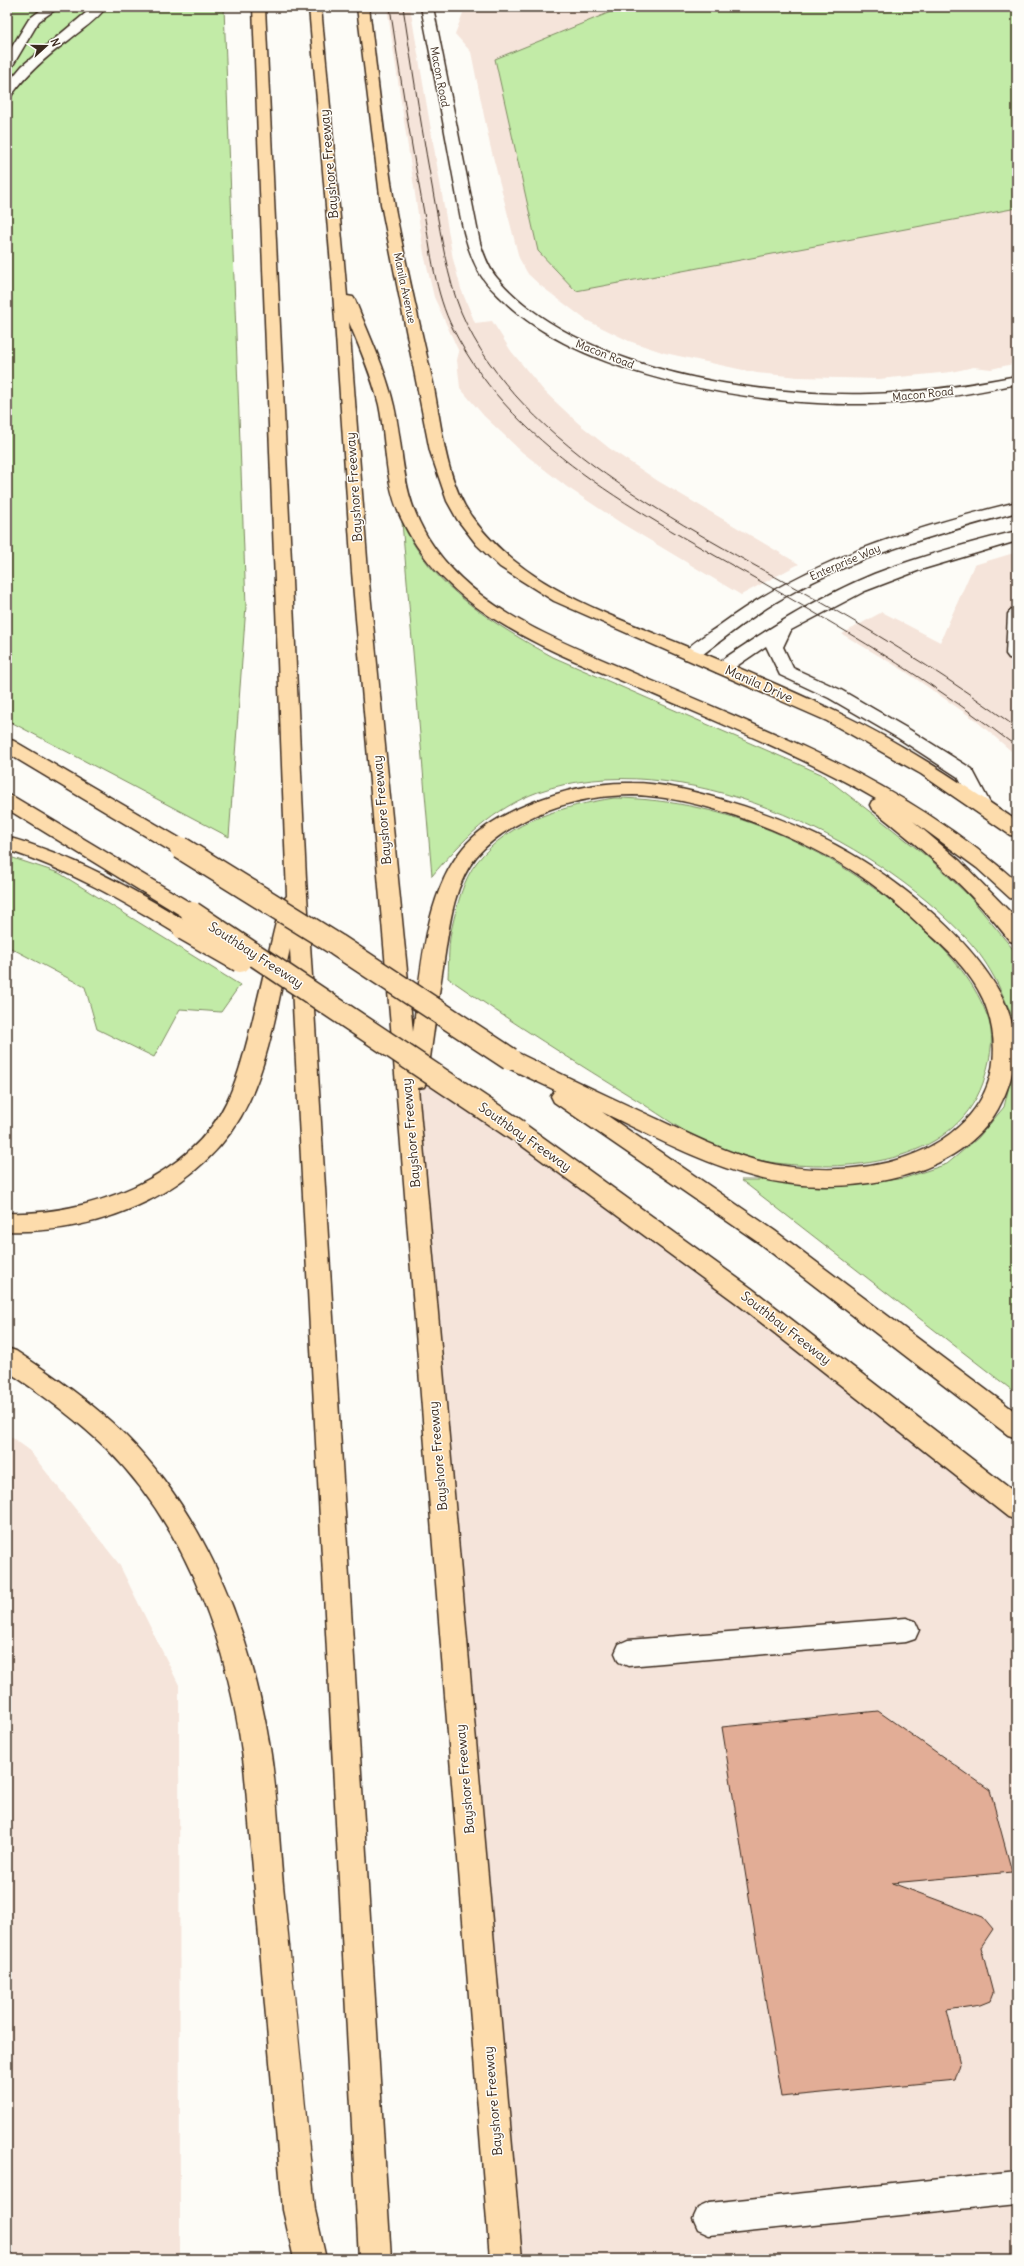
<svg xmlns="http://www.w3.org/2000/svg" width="1024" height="2266" font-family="Delius,sans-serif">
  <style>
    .built { fill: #f5e4da }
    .green { fill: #c2eba7; stroke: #7e8a62 }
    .building { fill: #e2ad96; stroke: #3b2a1e }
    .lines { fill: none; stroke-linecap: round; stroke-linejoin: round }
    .minor-casing { stroke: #3b2a1e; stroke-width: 3 }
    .major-casing { stroke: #3b2a1e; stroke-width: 3 }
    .highway-casing { stroke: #3b2a1e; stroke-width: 3 }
    .minor { fill: #fdfcf7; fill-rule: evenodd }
    .major { fill: #fddcac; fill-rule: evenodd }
    .highway { fill: #fddcac; fill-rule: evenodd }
    .tram { stroke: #3b2a1e; stroke-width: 1 }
    .highway-bridge-casing { stroke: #3b2a1e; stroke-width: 25; stroke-linecap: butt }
    .highway-bridge { stroke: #fddcac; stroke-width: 22 }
    .labels { text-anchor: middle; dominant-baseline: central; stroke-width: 3; stroke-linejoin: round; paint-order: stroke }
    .far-street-label { font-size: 11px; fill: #3b2a1e; stroke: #fdfcf7 }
    .street-label { font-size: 13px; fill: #3b2a1e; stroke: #fdfcf7 }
  </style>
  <rect width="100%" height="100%" fill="#fdfcf7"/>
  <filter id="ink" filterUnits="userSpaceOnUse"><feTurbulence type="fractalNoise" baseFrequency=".025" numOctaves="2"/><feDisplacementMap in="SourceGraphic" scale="8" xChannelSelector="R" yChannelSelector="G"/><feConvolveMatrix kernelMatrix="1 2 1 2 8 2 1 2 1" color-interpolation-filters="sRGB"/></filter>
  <g filter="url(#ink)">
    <g class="built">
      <path d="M387,7H410L453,259L461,289L475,323L492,321L511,351L544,391L578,423L609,448L658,481L799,564L741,595L621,523L567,487L522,452L484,416L460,388L457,360L459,352L434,297L424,254Z"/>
      <path d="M462,7H1017V363L991,369L974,367L951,372L879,379L798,377L757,373L665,353L629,341L586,320L541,286L528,274L519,258L490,145L471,52L455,34L463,13Z"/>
      <path d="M1017,552V756L974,719L903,670L842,634L882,612L940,642L974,565Z"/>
      <path d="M418,1063L1017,1509V2259H506L410,1120Z"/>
      <path d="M7,1434L28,1449L119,1564L179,1685L180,2259H7Z"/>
    </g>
    <g class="green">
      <path d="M7,7H224L246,606L229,837L7,720Z"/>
      <path d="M623,7H1017V208L576,291L538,251L495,59Z"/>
      <path d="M402,522C430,586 495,625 553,657L821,774L882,821L930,859L970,897L1017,954V1029C1004,996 992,966 967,939C872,836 677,743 538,792C494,808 461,841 432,876Z"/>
      <path d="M614,798C728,799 841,851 923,929C951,955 977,984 989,1021C995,1041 989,1064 983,1083C953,1166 843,1173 769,1162C751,1159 732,1152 714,1146C693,1139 661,1115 640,1102C575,1062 511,1022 448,978C449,961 448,943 452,927C457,906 463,879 477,862C510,820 564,806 614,798Z"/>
      <path d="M7,856L59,873L240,985L221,1012L180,1009L154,1057L97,1029L85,987L7,946Z"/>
      <path d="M1017,1034V1394L741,1180H766L812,1186L855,1185L905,1178L947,1164L978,1138L1004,1107L1013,1070Z"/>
    </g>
    <path class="building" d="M878,1711L990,1790L1012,1872L892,1883L983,1917L993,1929L981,1947L993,1993L990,2001L980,2005L947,2010L960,2064L955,2080L781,2097L722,1727Z"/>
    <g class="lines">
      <g class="minor-casing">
        <g id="minor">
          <path d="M45,7H59L39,21L13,65L7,69V55L29,19Z"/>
          <path d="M93,7H106C97,20 81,30 69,40C47,56 27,73 11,96L7,97V84L22,66Z"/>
          <path d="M421,7H433L480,243C484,255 489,269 497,278C576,370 755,397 870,394C920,393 969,385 1017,376V384C969,394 919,403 869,404C759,406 581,379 501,298C493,290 485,283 479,272C462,241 459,205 452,170C442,116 432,61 421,7Z"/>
          <path d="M1017,502V512C942,533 866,553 797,590C761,609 729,634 697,659H685L682,655C690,643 708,634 720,625C808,560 912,528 1017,502Z"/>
          <path d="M1017,531V541L920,570L865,591L791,630L783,647L793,668L841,690L910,730L972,769L991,805L989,809L982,811L975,809L958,777L898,738L829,698L780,675L766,646L728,672L722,673L716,672L713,668L716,664C766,630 818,597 874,574C920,556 969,543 1017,531Z"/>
          <path d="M1017,609V659L1009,658L1006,654L1008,614L1011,610Z"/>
          <path d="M906,1618L915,1621L919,1630L915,1639L906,1642L628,1666L619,1662L615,1653L619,1644L628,1640Z"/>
          <path d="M1017,2171V2203L709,2235L698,2230L693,2219L698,2208L709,2203Z"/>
        </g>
      </g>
      <g class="major-casing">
        <path id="major" d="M357,7H369C377,74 384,141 395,208C406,267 420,325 433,383C442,427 445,478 471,516C522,587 608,614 685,646C737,667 789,689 839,713C902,743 960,782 1017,821V836L1010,835L921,774L827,721L554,601L500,567L477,545L457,519L447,501L430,451L381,204Z"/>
      </g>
      <g class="highway-casing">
        <g id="highway">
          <path d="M253,7H265L306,879L391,2259H359L290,949C278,999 271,1054 249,1101C208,1190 101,1235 7,1231V1213C87,1216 191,1178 227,1101C239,1076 245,1049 252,1023C262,982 271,942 281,902L287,896Z"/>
          <path d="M309,7H321L347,296L353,297L355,300C369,335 386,370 394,406C405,455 400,492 428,538C473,611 563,642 638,675C691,697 745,720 798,744C877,780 952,824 1017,882V900L1010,898L977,868L913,821L960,861L1010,912L1017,922V943L1010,941C971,890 923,849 872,809L870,805L872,801L876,799C806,758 729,727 653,694C560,654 448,618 401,518C384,482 387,443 379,405C372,376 360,349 349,322L368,572L413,1032C421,974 424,895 463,848C480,827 506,813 531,803C563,790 598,782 632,783C662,783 692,791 720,799C804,823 873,859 937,917C962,940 986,966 1002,997C1021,1034 1018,1073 998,1109C955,1185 832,1198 755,1177C701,1163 652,1136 602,1112L775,1231L1017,1413V1438L1008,1435L759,1243L554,1102L551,1096L555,1090L502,1065L499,1059L502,1053L510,1051L518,1053C563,1075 609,1097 655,1118C687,1133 720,1150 755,1160C824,1178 921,1173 970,1115C998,1082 1000,1038 983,999C970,971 946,948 923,928C904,910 884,892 862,877C803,837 705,797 633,795C604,795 575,800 548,810C522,820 495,835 476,857C452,887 449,930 443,967C437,1005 432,1043 427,1081L424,1087L418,1088L522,2259H490L399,1120L352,572L332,277Z"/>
          <path d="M7,739L14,741L188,843L191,848L188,853L181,855L174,853L7,753Z"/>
          <path d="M7,795L14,797L199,908L202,913L199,918L192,920L185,918L7,809Z"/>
          <path d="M7,837C73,855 133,889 191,924L194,929L191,934L184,936L177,934C123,901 68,869 7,850Z"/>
          <path d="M518,1123L526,1125L751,1288L1017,1494V1520L1008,1517L735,1302L510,1137L507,1131L510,1125Z"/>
          <path d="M7,1348L16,1351C54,1376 93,1403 125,1435C207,1517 252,1635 270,1748C278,1797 279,1846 284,1895C295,2000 305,2105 315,2210L326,2259H294L283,2210L244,1766C230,1652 190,1532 107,1449C77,1420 42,1394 7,1371Z"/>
        </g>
      </g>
      <use href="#minor" class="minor"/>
      <use href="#major" class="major"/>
      <use href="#highway" class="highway"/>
      <g class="tram">
        <path d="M390,7C400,76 411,144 424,213C431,252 435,293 453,329C517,456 655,520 772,588C857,637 940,687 1017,747"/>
        <path d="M403,7C413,73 423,138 435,203C442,240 447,277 461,312C519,449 701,534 824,604C891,642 955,682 1017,728"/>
      </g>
      <g class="highway-bridge-casing">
        <g id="highway-bridge">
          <path d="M181,848L337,945L510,1059"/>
          <path d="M192,913L518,1131"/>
          <path d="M184,929L240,961"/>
        </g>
      </g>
      <use href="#highway-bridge" class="highway-bridge"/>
    </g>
  </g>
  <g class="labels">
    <g class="far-street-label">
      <text transform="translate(440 77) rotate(79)">Macon Road</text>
      <text transform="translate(405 288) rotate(78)">Manila Avenue</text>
      <text transform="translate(605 354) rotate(21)">Macon Road</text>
      <text transform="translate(923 394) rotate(-6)">Macon Road</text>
      <text transform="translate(845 562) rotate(-23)">Enterprise Way</text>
    </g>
    <g class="street-label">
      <text transform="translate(329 164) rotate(-95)">Bayshore Freeway</text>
      <text transform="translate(354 487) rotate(-94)">Bayshore Freeway</text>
      <text transform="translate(759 684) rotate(24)">Manila Drive</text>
      <text transform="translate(382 810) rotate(-95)">Bayshore Freeway</text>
      <text transform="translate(256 955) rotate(33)">Southbay Freeway</text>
      <text transform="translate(411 1133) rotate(-95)">Bayshore Freeway</text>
      <text transform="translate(525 1137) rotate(35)">Southbay Freeway</text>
      <text transform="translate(786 1328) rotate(38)">Southbay Freeway</text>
      <text transform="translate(438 1456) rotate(-95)">Bayshore Freeway</text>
      <text transform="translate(465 1779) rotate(-95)">Bayshore Freeway</text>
      <text transform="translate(493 2101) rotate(-95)">Bayshore Freeway</text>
    </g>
  </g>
  <rect width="1024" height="2266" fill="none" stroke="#fdfcf7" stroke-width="24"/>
  <rect x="12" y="12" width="1000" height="2242" fill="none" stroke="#3b2a1e" stroke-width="1.5" filter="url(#ink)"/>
  <g transform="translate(46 46) rotate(69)" stroke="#fdfcf7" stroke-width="3" paint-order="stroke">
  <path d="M0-3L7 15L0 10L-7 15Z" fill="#3b2a1e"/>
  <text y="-6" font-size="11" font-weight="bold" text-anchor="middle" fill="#3b2a1e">N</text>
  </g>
</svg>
